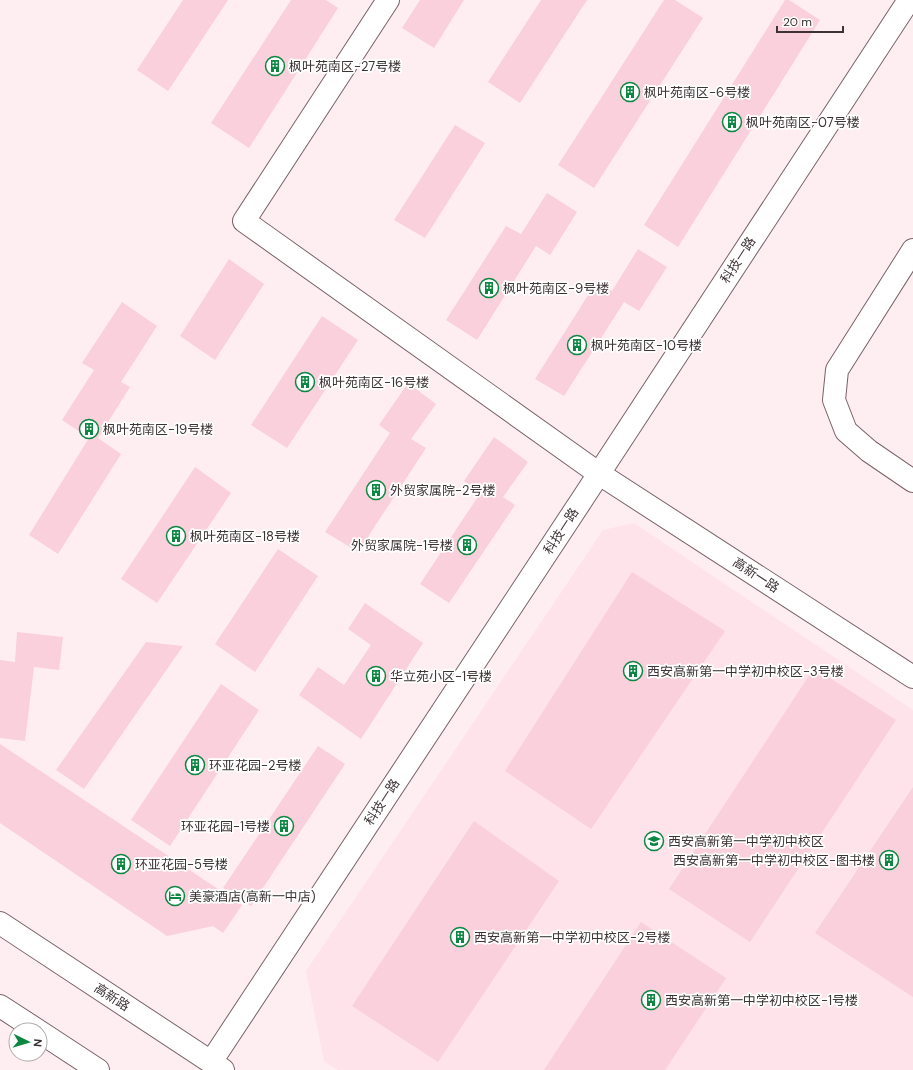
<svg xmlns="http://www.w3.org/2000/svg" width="913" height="1070" font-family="'DM Sans','Noto Sans SC',sans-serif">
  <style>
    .built { fill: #ffe3ea }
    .building { fill: #f9d0db }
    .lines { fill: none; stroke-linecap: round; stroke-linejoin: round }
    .minor-casing { stroke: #796268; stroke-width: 24 }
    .major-casing { stroke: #796268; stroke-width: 24 }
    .minor { stroke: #fff; stroke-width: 22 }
    .major { stroke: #fff; stroke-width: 22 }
    .labels { text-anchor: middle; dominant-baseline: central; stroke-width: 3.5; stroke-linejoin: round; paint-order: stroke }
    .poi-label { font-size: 13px; fill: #3d3335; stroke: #fff; text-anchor: start }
    .street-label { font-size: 13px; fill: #3d3335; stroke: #fff }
  </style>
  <rect width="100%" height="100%" fill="#feeef2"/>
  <path class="built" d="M634,523L913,710V1070H338L324,1061L306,971L603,530Z"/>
  <g class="building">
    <path d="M183,0H228L168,91L137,70Z"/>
    <path d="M291,0H326L338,8L249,148L211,123Z"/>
    <path d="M420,0H464L434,48L402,28Z"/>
    <path d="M541,0H587L520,103L488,82Z"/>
    <path d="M664,0H675L703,18L594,188L558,165Z"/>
    <path d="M785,0H789L820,20L678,247L644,225Z"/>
    <path d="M455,125L485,143L425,238L394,220Z"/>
    <path d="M547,193L577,212L550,255L536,246L477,340L446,320L506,226L521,234Z"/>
    <path d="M638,249L667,267L639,311L624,302L564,396L535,379L597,281L612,291Z"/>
    <path d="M229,259L264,284L215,360L180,336Z"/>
    <path d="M122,302L157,326L121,382L130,387L98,438L121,454L58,554L29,535L89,438L62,420L94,370L82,363Z"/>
    <path d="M322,316L358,340L287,448L251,425Z"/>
    <path d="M408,383L436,404L411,439L426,448L358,552L325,532L390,433L379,425Z"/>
    <path d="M494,437L528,462L503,497L515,505L449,603L420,584L481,492L464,481Z"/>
    <path d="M195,467L231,493L157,603L121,579Z"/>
    <path d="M278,549L318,576L255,672L215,644Z"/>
    <path d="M632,572L725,631L591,829L505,771Z"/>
    <path d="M365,603L423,643L361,739L299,695L318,667L344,685L371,645L348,629Z"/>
    <path d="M17,632L63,637L59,670L34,667L25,741L0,738V660L15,662Z"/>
    <path d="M146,642L183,646L84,789L56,770Z"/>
    <path d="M814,668L896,720L750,942L669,889Z"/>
    <path d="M221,684L259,710L170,846L131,820Z"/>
    <path d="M0,744L242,905L223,933L213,926L167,936L0,823Z"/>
    <path d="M318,746L345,764L251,906L223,888Z"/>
    <path d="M913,787V997L815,933Z"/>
    <path d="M474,821L559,881L438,1062L352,1006Z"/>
    <path d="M641,922L726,978L665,1070H544Z"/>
  </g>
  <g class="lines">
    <g class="minor-casing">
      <g id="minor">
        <path d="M388,0L244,221L598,473L913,677"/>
        <path d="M913,250L837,370L834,400L846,431L869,451L913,481"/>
        <path d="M211,1062L583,498L909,0"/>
      </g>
    </g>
    <g class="major-casing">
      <g id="major">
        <path d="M0,923L223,1070"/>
        <path d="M0,1006L37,1030"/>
        <path d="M40,1032L98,1070"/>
      </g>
    </g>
    <use href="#minor" class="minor"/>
    <use href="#major" class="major"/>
  </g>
  <defs>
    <g id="building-ring" transform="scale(1)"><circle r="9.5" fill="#fff" stroke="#0c8640" stroke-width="1.5"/><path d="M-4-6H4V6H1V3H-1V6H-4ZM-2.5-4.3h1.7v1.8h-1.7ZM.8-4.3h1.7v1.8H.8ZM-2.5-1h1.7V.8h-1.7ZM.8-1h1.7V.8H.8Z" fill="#0c8640"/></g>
    <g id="school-ring" transform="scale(1)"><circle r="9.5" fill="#fff" stroke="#0c8640" stroke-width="1.5"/><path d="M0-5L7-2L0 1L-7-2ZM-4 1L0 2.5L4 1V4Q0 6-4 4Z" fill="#0c8640"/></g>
    <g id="hotel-ring" transform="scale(1)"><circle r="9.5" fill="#fff" stroke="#0c8640" stroke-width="1.5"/><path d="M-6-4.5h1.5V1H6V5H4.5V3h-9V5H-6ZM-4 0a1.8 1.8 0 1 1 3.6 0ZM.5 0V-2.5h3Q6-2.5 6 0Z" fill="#0c8640"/></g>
  </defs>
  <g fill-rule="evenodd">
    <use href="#building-ring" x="275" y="66"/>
    <use href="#building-ring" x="630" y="92"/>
    <use href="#building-ring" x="732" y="122"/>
    <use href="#building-ring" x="489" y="288"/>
    <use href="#building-ring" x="577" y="345"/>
    <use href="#building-ring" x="305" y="382"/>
    <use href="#building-ring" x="89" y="429"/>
    <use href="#building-ring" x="376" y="490"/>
    <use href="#building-ring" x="176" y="536"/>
    <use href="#building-ring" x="467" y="545"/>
    <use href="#building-ring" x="633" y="671"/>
    <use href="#building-ring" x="376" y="676"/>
    <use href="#building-ring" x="195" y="765"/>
    <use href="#building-ring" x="284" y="826"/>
    <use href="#school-ring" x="654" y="841"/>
    <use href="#building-ring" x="889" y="860"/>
    <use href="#building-ring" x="121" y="864"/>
    <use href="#hotel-ring" x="175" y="896"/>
    <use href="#building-ring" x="460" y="937"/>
    <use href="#building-ring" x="651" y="1000"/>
  </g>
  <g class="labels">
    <g class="poi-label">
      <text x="289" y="66">枫叶苑南区-27号楼</text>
      <text x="644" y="92">枫叶苑南区-6号楼</text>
      <text x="746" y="122">枫叶苑南区-07号楼</text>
      <text x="503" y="288">枫叶苑南区-9号楼</text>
      <text x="591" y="345">枫叶苑南区-10号楼</text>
      <text x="319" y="382">枫叶苑南区-16号楼</text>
      <text x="103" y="429">枫叶苑南区-19号楼</text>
      <text x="390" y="490">外贸家属院-2号楼</text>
      <text x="190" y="536">枫叶苑南区-18号楼</text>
      <text x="453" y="545" text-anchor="end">外贸家属院-1号楼</text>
      <text x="647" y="671">西安高新第一中学初中校区-3号楼</text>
      <text x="390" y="676">华立苑小区-1号楼</text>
      <text x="209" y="765">环亚花园-2号楼</text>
      <text x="270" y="826" text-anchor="end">环亚花园-1号楼</text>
      <text x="668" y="841">西安高新第一中学初中校区</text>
      <text x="875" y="860" text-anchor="end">西安高新第一中学初中校区-图书楼</text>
      <text x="135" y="864">环亚花园-5号楼</text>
      <text x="189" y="896">美豪酒店(高新一中店)</text>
      <text x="474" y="937">西安高新第一中学初中校区-2号楼</text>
      <text x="665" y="1000">西安高新第一中学初中校区-1号楼</text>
    </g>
    <g class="street-label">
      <text transform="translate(738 260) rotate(-57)">科技一路</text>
      <text transform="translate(561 531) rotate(-57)">科技一路</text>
      <text transform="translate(756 575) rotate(33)">高新一路</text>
      <text transform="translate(382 802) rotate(-57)">科技一路</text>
      <text transform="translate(112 997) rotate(33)">高新路</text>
    </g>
  </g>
  <g transform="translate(28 1042) rotate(95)"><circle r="19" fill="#ffffff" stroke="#b1adae"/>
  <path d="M0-3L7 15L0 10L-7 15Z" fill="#0c8640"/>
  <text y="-6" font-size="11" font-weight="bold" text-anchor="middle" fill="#3d3335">N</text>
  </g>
  <path d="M777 26v6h66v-6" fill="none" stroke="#3d3335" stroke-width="2"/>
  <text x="783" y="26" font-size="12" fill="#3d3335" stroke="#ffffff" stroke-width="3" paint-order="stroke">20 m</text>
</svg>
